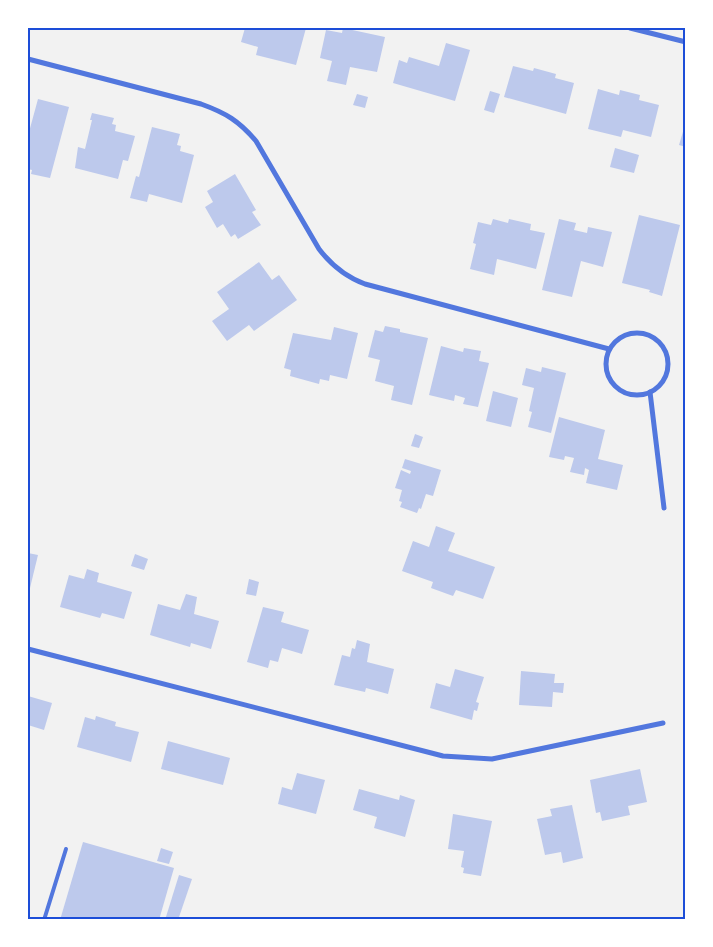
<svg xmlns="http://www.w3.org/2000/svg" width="713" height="947" font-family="Poppins,sans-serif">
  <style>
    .building { fill: #bdc9ec }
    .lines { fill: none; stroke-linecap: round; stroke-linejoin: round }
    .service { stroke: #5277de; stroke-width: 4 }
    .minor { stroke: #5277de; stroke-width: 5 }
    .neatline { fill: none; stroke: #1d4ed8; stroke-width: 2 }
  </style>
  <rect width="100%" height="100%" fill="#f2f2f2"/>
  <g class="building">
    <path d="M245,28H306L296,65L256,55L258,47L241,42Z"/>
    <path d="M343,28L385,37L377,72L350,67L346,85L327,81L332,61L320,58L326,30L342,33Z"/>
    <path d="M446,43L470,50L455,101L393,83L399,60L407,63L409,57L439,66Z"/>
    <path d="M513,66L533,71L534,68L556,74L555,78L574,83L566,114L504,97Z"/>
    <path d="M598,89L619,95L620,90L640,95L639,100L659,105L651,137L623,130L621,137L588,129Z"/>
    <path d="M490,91L500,94L494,113L484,110Z"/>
    <path d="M357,94L368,97L365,108L353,105Z"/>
    <path d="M38,99L69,107L50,178L31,174L32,170L28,169V131L29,132Z"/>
    <path d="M92,113L114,118L112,124L116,125L115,131L135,136L128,161L123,160L118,179L75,168L78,147L85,149L92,120H90Z"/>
    <path d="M685,125H686V147L679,145Z"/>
    <path d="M152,127L180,134L177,145L181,146L180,151L194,155L182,203L149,194L147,202L130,198L136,176L139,177Z"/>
    <path d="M615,148L639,155L634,173L610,167Z"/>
    <path d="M235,174L256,210L252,212L261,225L238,239L235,234L231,237L223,224L217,228L205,207L213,202L207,191Z"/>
    <path d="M639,215L680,225L662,296L649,292L650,290L622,283Z"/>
    <path d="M493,219L508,223L509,219L531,224L530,230L545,233L536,269L497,259L494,275L470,269L476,244L473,243L478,222L491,225Z"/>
    <path d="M559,219L576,223L574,230L587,233L588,227L612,232L603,267L581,261L572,297L542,290Z"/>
    <path d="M259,262L272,280L279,275L297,300L254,331L249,325L227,341L212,321L229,309L217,292Z"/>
    <path d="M385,326L400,329V332L428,338L412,405L391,400L394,386L375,381L380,360L368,357L375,330L383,332Z"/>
    <path d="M334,327L358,333L347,379L330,375L329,381L320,379L319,384L290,376L291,370L284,368L293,333L331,340Z"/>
    <path d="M441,346L463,352L464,348L481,351L479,361L489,363L478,407L463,404L465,398L455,395L454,401L429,395Z"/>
    <path d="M542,367L566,373L551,433L528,427L532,412L529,411L534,388L522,385L526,368L541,372Z"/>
    <path d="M493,391L518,398L511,427L486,421Z"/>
    <path d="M559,417L605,430L598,459L623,465L617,490L586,483L589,470L585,468L584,475L570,472L574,458L565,456L564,460L549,457Z"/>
    <path d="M415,434L423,437L419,448L411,446Z"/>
    <path d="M405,459L441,470L433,496L426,494L421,509L419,508L417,513L400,507L402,502L399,501L402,490L395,488L401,470L410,474L411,471L402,468Z"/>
    <path d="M436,526L455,533L448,551L495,567L483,599L456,590L453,596L431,588L433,582L402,571L413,541L429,547Z"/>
    <path d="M28,553L38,555L30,588H28Z"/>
    <path d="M135,554L148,559L144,570L131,566Z"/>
    <path d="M87,569L99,573L97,582L132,592L124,619L102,613L100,618L60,607L69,575L84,579Z"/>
    <path d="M249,579L259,582L256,596L246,594Z"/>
    <path d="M186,594L197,597L194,614L219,621L211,649L191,643L190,647L150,635L158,604L180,610Z"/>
    <path d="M263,607L284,612L281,622L309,630L302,654L282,648L278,662L270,660L268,668L247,662Z"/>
    <path d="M357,640L370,644L367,662L394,669L388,694L366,688L365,692L334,685L342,655L350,657L352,648L355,649Z"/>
    <path d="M455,669L484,677L476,702L479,703L477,711L474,710L472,720L430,708L436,683L450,687Z"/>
    <path d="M521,671L555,674L554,683H564L563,693L553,692L552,707L519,705Z"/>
    <path d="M28,696L52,703L44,730L28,725Z"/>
    <path d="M96,716L116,722L115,726L139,732L131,762L77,747L85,717L95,720Z"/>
    <path d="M168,741L230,758L223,785L161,769Z"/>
    <path d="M640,769L647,802L628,806L630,815L602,821L600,812L596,813L590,780Z"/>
    <path d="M297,773L325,780L316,814L278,804L282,787L292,790Z"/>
    <path d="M359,789L399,800L400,795L415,800L405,837L374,828L377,817L353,810Z"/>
    <path d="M572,805L583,858L563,863L561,852L545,855L537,819L552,816L550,809Z"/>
    <path d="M453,814L492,821L481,876L463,873L464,868L461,867L464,851L448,849Z"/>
    <path d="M83,842L174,868L159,920H60Z"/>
    <path d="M161,848L173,852L169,864L157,861Z"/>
    <path d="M179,875L192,879L178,920H165Z"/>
  </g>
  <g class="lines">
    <path class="service" d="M44,920L66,849"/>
    <g class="minor">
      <path d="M630,28L686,42"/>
      <path d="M28,59L201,104C226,113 239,121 256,141L319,249C332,266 346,277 365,284L609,349"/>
      <circle cx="637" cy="364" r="31"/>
      <path d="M650,392L664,508"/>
      <path d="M28,649L443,756L492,759L663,723"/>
    </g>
  </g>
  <rect width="713" height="947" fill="none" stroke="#ffffff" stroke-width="58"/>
  <rect x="29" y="29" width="655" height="889" class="neatline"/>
</svg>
